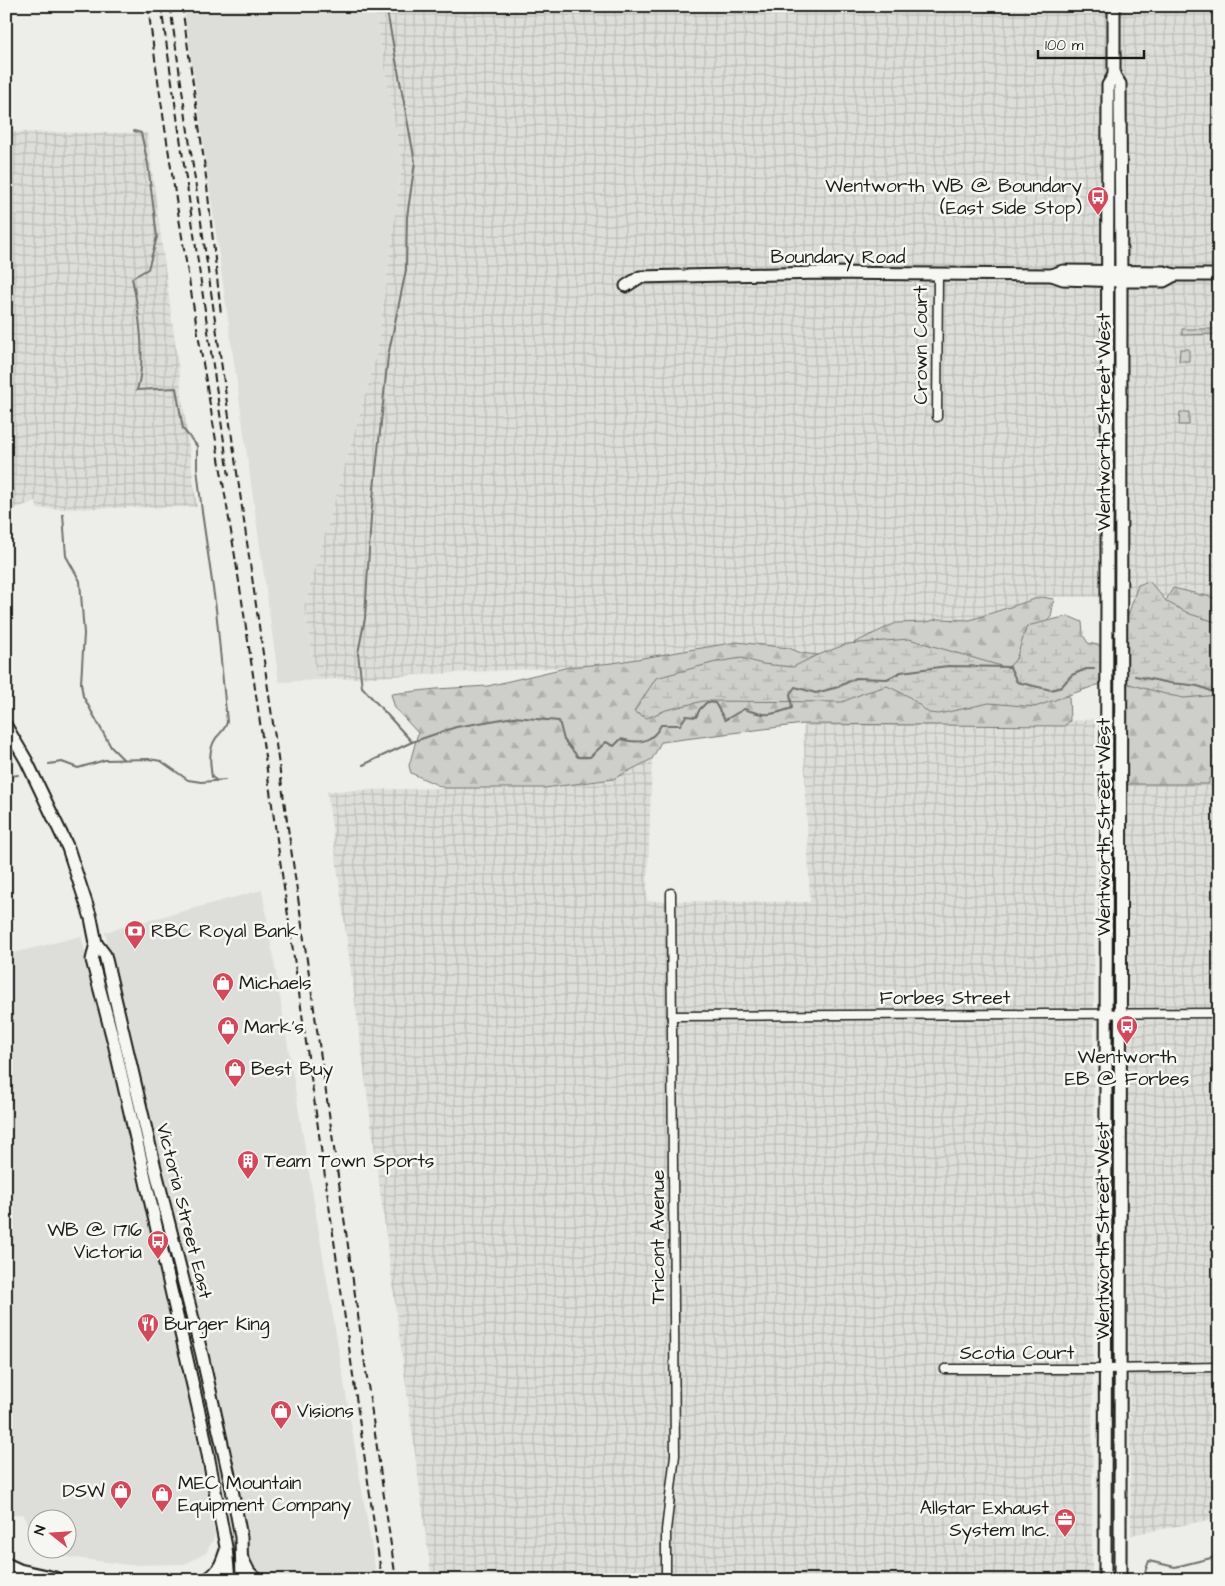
<svg xmlns="http://www.w3.org/2000/svg" width="1225" height="1586" font-family="'Architects Daughter',sans-serif">
  <style>
    .built { fill: #ddddda }
    .industrial { fill: url(#industrial-grid) }
    .grass { fill: url(#grass-tufts); stroke: #757574 }
    .forest { fill: url(#forest-firs); stroke: #757574 }
    .wetland { fill: url(#wetland-marsh); stroke: #757574 }
    .lines { fill: none; stroke-linecap: round; stroke-linejoin: round }
    .stream { stroke: #6f6f6d; stroke-width: 2 }
    .street-casing { stroke: #1c1c1c; stroke-width: 11 }
    .secondary-casing { stroke: #1c1c1c; stroke-width: 15 }
    .highway-casing { stroke: #1c1c1c; stroke-width: 19 }
    .street { stroke: #f6f6f2; stroke-width: 8 }
    .secondary { stroke: #f6f6f2; stroke-width: 11 }
    .highway { stroke: #f6f6f2; stroke-width: 15 }
    .rail { stroke: #1c1c1c; stroke-width: 2; stroke-dasharray: 8 4; stroke-linecap: butt }
    .labels { text-anchor: middle; dominant-baseline: central; stroke-width: 5; stroke-linejoin: round; paint-order: stroke }
    .poi-label { font-size: 19px; fill: #1c1c1c; stroke: #f6f6f2; text-anchor: start }
    .street-label { font-size: 19px; fill: #1c1c1c; stroke: #f6f6f2 }
  </style>
  <defs>
    <pattern id="industrial-grid" width="8" height="8" patternUnits="userSpaceOnUse" patternTransform="scale(1.25)"><rect width="8" height="8" fill="#ddddda"/><path d="M0 4h8M4 0v8" fill="none" stroke="#bdbdba"/></pattern>
    <pattern id="grass-tufts" width="24" height="20" patternUnits="userSpaceOnUse" patternTransform="scale(1.25)"><rect width="24" height="20" fill="#cececb"/><path d="M3 7l-1-3M5 7V3M7 7l1-3M15 17l-1-3M17 17v-4M19 17l1-3" fill="none" stroke="#b0b0ae"/></pattern>
    <pattern id="forest-firs" width="22" height="20" patternUnits="userSpaceOnUse" patternTransform="scale(1.25)"><rect width="22" height="20" fill="#cececb"/><path d="M5 1l3.5 6h-7zM16 11l3.5 6h-7z" fill="#b0b0ae"/></pattern>
    <pattern id="wetland-marsh" width="20" height="14" patternUnits="userSpaceOnUse" patternTransform="scale(1.25)"><rect width="20" height="14" fill="#cececb"/><path d="M1 5h8M5 5V1M11 12h8M15 12V8" fill="none" stroke="#b0b0ae"/></pattern>
  </defs>
  <rect width="100%" height="100%" fill="#edede9"/>
  <filter id="ink" filterUnits="userSpaceOnUse"><feTurbulence type="fractalNoise" baseFrequency=".02" numOctaves="2"/><feDisplacementMap in="SourceGraphic" scale="10" xChannelSelector="R" yChannelSelector="G"/><feConvolveMatrix kernelMatrix="1 2 1 2 8 2 1 2 1" color-interpolation-filters="sRGB"/></filter>
  <g filter="url(#ink)">
    <g class="built">
      <path d="M184,6H374L402,165L376,357L304,607L317,680L279,682Z"/>
      <path d="M262,890L377,1580H262L248,1566L182,1265L168,1189L146,1111L130,1025L114,979L105,932Z"/>
      <path d="M81,936L97,995L181,1356L215,1536L206,1553L185,1564L128,1565L52,1555L42,1549L68,1548V1518H38L37,1546L23,1514L6,1516V955Z"/>
    </g>
    <g class="industrial">
      <path d="M374,6H1219V599L1173,588L1167,597H1041L970,620L937,619L927,622L896,623L826,656L801,653L789,648L569,667L317,680L304,607L376,357L402,165Z"/>
      <path d="M6,132L147,133L197,507L37,509L36,501L6,512Z"/>
      <path d="M1095,719L1092,1580H804L431,1574L327,791L444,788H544L613,779L652,759L647,901L810,902L803,724L1054,726L1070,721Z"/>
      <path d="M1208,778H1219V1518L1131,1535L1122,784H1208Z"/>
    </g>
    <g class="grass">
      <path d="M1182,329H1219V334L1182,335Z"/>
      <path d="M1180,349H1189V361H1179Z"/>
      <path d="M1180,412H1189V425H1179Z"/>
    </g>
    <g class="forest">
      <path d="M1173,588L1219,599V637L1159,612Z"/>
      <path d="M1041,597L1054,599L1051,617L1019,653L1003,681L1069,696L1070,721L1064,726L803,724L661,742L652,759L613,779L544,788H444L411,773L409,766L418,733L395,708L391,694L436,689L488,686L569,667L613,663L737,642L789,648L801,653L826,656L896,623L927,622L937,619L970,620Z"/>
      <path d="M1121,647L1219,694V778H1209V784H1122Z"/>
    </g>
    <path class="wetland" d="M1149,581L1167,602L1190,614L1219,623V695L1184,698L1169,695L1129,684L1097,685L1035,707L989,703L939,714L929,713L908,696L887,686L864,693L842,702L703,701L666,710L647,718L634,712L656,678L716,662L742,658L762,664L793,667L813,657L847,644L909,639L1008,668L1016,659L1027,626L1068,616L1082,622L1083,635L1088,643L1108,647L1119,643L1138,585Z"/>
    <g class="lines">
      <g class="stream">
        <path d="M386,6L415,162L407,217L406,270L388,356L371,517L365,618L358,653L362,687L412,742"/>
        <path d="M134,131L141,133L148,164L157,237L148,269L132,278C139,311 147,358 137,390L176,388L183,429L197,446V468L202,512L216,609L227,722C225,730 221,732 216,738C208,750 210,764 212,777L217,781"/>
        <path d="M63,514L66,556L80,581L84,634L81,683L83,696L111,747L123,759"/>
        <path d="M1135,676C1146,678 1158,681 1170,683C1185,685 1212,683 1219,702"/>
        <path d="M49,764L62,762L78,768L105,760L149,759L161,761L188,780L201,782L225,780"/>
        <path d="M363,765L412,742L456,727L514,717L559,721L564,740L578,757H590L606,742L614,746L621,739C638,744 652,743 661,725H680L686,716L696,717L700,709L707,702L715,703L725,720L744,709C766,717 771,715 792,708L790,694L795,687L816,693L838,687L856,678L887,679L901,672L948,666L1010,667L1017,682L1051,690L1061,687L1072,675L1086,669H1094"/>
        <path d="M6,774L11,776L18,775"/>
        <path d="M1142,1580L1149,1561L1175,1567L1215,1557L1219,1551"/>
      </g>
      <g class="street-casing">
        <g id="street">
          <path d="M937,417L938,274"/>
          <path d="M672,1016L1219,1013"/>
          <path d="M945,1369H1106L1219,1367"/>
          <path d="M666,1580V1530L675,1455L671,893"/>
        </g>
      </g>
      <g class="secondary-casing">
        <g id="secondary">
          <path d="M1114,75L1120,84L1121,281L1120,1574L1119,1580"/>
          <path d="M1052,275L1063,279L1121,281H1164L1175,275"/>
          <path d="M626,286L640,277L820,273L1052,275L1063,271L1164,272L1175,275H1219"/>
          <path d="M6,726L26,760L68,848L91,918L96,943L92,960L114,1043L203,1429L226,1547L229,1580"/>
          <path d="M96,943L105,955L155,1168L202,1355L231,1484L241,1537L242,1580"/>
          <path d="M243,1560L249,1572L258,1580"/>
          <path d="M205,1580C217,1574 221,1566 225,1553"/>
          <path d="M1106,1580L1105,1576L1108,85L1114,75V6"/>
        </g>
      </g>
      <g class="highway-casing">
        <path id="highway" d="M6,1566L19,1572L55,1580"/>
      </g>
      <use href="#street" class="street"/>
      <use href="#secondary" class="secondary"/>
      <use href="#highway" class="highway"/>
      <g class="rail">
        <path d="M148,6C174,210 213,411 244,614C292,936 336,1258 382,1580"/>
        <path d="M161,6L229,476"/>
        <path d="M170,6L396,1580"/>
        <path d="M182,6L205,168L221,314"/>
      </g>
    </g>
  </g>
  <defs>
    <g id="bus-pin" transform="scale(1.125)"><path d="M0 17L-7.5 6A9.5 9.5 0 1 1 7.5 6Z" fill="#d1495b" stroke="#f6f6f2"/><path d="M-5-6H5V4H4V6H2V4H-2V6H-4V4H-5ZM-3.5-4V0h7V-4ZM-3.5 1.2v1.5H-2V1.2ZM2 1.2v1.5H3.5V1.2Z" fill="#fff"/></g>
    <g id="bank-pin" transform="scale(1.125)"><path d="M0 17L-7.5 6A9.5 9.5 0 1 1 7.5 6Z" fill="#d1495b" stroke="#f6f6f2"/><path d="M-6-4H6V4H-6ZM0-2.3a2.3 2.3 0 1 0 0 4.6a2.3 2.3 0 1 0 0-4.6Z" fill="#fff"/></g>
    <g id="shop-pin" transform="scale(1.125)"><path d="M0 17L-7.5 6A9.5 9.5 0 1 1 7.5 6Z" fill="#d1495b" stroke="#f6f6f2"/><path d="M-5-2.5h2.3a2.7 3.5 0 0 1 5.4 0H5L5.5 6h-11ZM-1.5-2.5h3a1.5 2.3 0 0 0-3 0Z" fill="#fff"/></g>
    <g id="building-pin" transform="scale(1.125)"><path d="M0 17L-7.5 6A9.5 9.5 0 1 1 7.5 6Z" fill="#d1495b" stroke="#f6f6f2"/><path d="M-4-6H4V6H1V3H-1V6H-4ZM-2.5-4.3h1.7v1.8h-1.7ZM.8-4.3h1.7v1.8H.8ZM-2.5-1h1.7V.8h-1.7ZM.8-1h1.7V.8H.8Z" fill="#fff"/></g>
    <g id="restaurant-pin" transform="scale(1.125)"><path d="M0 17L-7.5 6A9.5 9.5 0 1 1 7.5 6Z" fill="#d1495b" stroke="#f6f6f2"/><path d="M-5-6h1v4h1v-4h1v4h1v-4h1v5L-1.5 .5V6h-2V.5L-5-1ZM5-6V6H3V1.5H1.5Q1.5-4 5-6Z" fill="#fff"/></g>
    <g id="office-pin" transform="scale(1.125)"><path d="M0 17L-7.5 6A9.5 9.5 0 1 1 7.5 6Z" fill="#d1495b" stroke="#f6f6f2"/><path d="M-6-3h4V-5.5h4V-3h4V5H-6ZM-1-4.5V-3h2v-1.5ZM-6 0V1H6V0Z" fill="#fff"/></g>
  </defs>
  <g fill-rule="evenodd">
    <use href="#bus-pin" x="1098" y="197"/>
    <use href="#bank-pin" x="135" y="931"/>
    <use href="#shop-pin" x="223" y="983"/>
    <use href="#bus-pin" x="1127" y="1026"/>
    <use href="#shop-pin" x="228" y="1027"/>
    <use href="#shop-pin" x="235" y="1069"/>
    <use href="#building-pin" x="248" y="1161"/>
    <use href="#bus-pin" x="158" y="1241"/>
    <use href="#restaurant-pin" x="148" y="1324"/>
    <use href="#shop-pin" x="281" y="1411"/>
    <use href="#shop-pin" x="121" y="1491"/>
    <use href="#shop-pin" x="162" y="1494"/>
    <use href="#office-pin" x="1065" y="1519"/>
  </g>
  <g class="labels">
    <g class="poi-label">
      <text x="1082" y="186" text-anchor="end">Wentworth WB @ Boundary<tspan x="1082" dy="22">(East Side Stop)</tspan></text>
      <text x="151" y="931">RBC Royal Bank</text>
      <text x="239" y="983">Michaels</text>
      <text x="244" y="1027">Mark's</text>
      <text x="1127" y="1057" text-anchor="middle">Wentworth<tspan x="1127" dy="22">EB @ Forbes</tspan></text>
      <text x="251" y="1069">Best Buy</text>
      <text x="264" y="1161">Team Town Sports</text>
      <text x="142" y="1230" text-anchor="end">WB @ 1716<tspan x="142" dy="22">Victoria</tspan></text>
      <text x="164" y="1324">Burger King</text>
      <text x="297" y="1411">Visions</text>
      <text x="178" y="1483">MEC Mountain<tspan x="178" dy="22">Equipment Company</tspan></text>
      <text x="105" y="1491" text-anchor="end">DSW</text>
      <text x="1049" y="1508" text-anchor="end">Allstar Exhaust<tspan x="1049" dy="22">System Inc.</tspan></text>
    </g>
    <g class="street-label">
      <text x="838" y="257">Boundary Road</text>
      <text transform="translate(921 345) rotate(-90)">Crown Court</text>
      <text transform="translate(1104 422) rotate(-90)">Wentworth Street West</text>
      <text transform="translate(1104 827) rotate(-90)">Wentworth Street West</text>
      <text x="945" y="998">Forbes Street</text>
      <text transform="translate(184 1211) rotate(76)">Victoria Street East</text>
      <text transform="translate(1103 1231) rotate(-90)">Wentworth Street West</text>
      <text transform="translate(658 1237) rotate(-90)">Tricont Avenue</text>
      <text x="1017" y="1353">Scotia Court</text>
    </g>
  </g>
  <rect width="1225" height="1586" fill="none" stroke="#f6f6f2" stroke-width="25"/>
  <rect x="12" y="12" width="1200" height="1561" fill="none" stroke="#1c1c1c" stroke-width="2" filter="url(#ink)"/>
  <g transform="translate(52 1534) rotate(287)"><circle r="24" fill="#f6f6f2" stroke="#9f9f9c"/>
  <path d="M0-4L9 19L0 12L-9 19Z" fill="#d1495b"/>
  <text y="-8" font-size="14" font-weight="bold" text-anchor="middle" fill="#1c1c1c">N</text>
  </g>
  <path d="M1038 50v8h106v-8" fill="none" stroke="#1c1c1c" stroke-width="2.5"/>
  <text x="1045" y="50" font-size="15" fill="#1c1c1c" stroke="#f6f6f2" stroke-width="4" paint-order="stroke">100 m</text>
</svg>
